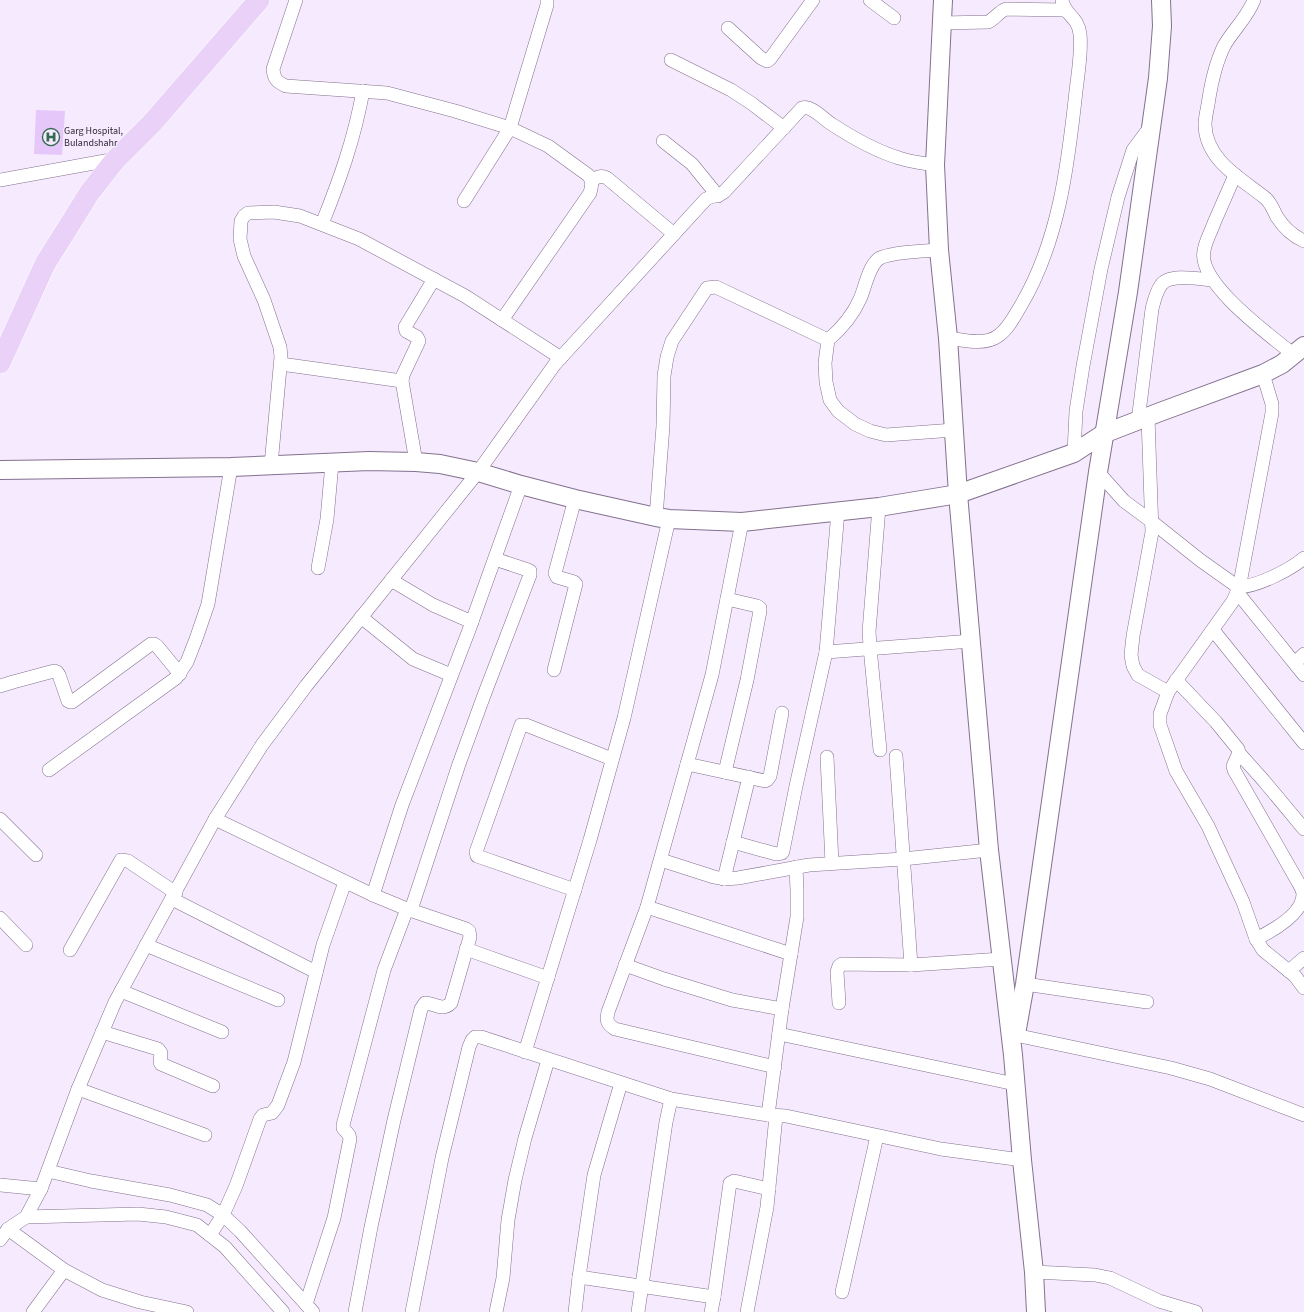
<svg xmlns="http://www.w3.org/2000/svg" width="1304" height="1312" font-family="'Source Sans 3',sans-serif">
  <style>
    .building { fill: #e5c7f9 }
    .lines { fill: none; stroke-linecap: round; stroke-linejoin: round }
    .street-casing { stroke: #83718e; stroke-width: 14 }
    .secondary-casing { stroke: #83718e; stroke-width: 20 }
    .primary-casing { stroke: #fff; stroke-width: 22 }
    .street { stroke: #fff; stroke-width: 13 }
    .secondary { stroke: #fff; stroke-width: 18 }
    .primary { stroke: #e9d1f8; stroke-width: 21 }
    .labels { text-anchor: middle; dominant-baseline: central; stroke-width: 3; stroke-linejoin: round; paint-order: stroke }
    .poi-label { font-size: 10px; fill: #302835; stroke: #f6eafe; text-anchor: start }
  </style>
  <rect width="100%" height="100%" fill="#f6eafe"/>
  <path class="building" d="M36,110L65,111L62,155L34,154Z"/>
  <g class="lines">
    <g class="street-casing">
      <g id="street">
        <path d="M296,0L273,69C274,79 277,82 286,86L387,93L455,111L510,128L548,146L588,175C593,181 592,185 590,193L502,320"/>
        <path d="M870,0L894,18"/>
        <path d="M1254,0C1247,18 1233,30 1224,46C1216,62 1212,80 1209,98C1208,107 1205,116 1205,125C1206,160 1240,178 1264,197C1271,202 1273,210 1277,217C1284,228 1293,236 1304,241"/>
        <path d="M942,23L988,22C995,19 998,12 1006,9L1066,10"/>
        <path d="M728,28L761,58L767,61L770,59L813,0"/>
        <path d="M671,60L731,90L751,103L784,128"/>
        <path d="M663,141L692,164L718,196"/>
        <path d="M1235,175C1228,191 1221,207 1214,223C1211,232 1205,242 1204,251C1197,283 1271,336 1294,355"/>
        <path d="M0,180L116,159"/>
        <path d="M592,180C598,177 601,175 607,178L674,234"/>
        <path d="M464,201L510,128L547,5V0"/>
        <path d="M322,224C340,179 354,140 363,91"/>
        <path d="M948,338C963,340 984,346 998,336C1008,329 1014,317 1020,307C1059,242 1068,165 1076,91C1078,73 1082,52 1080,34C1078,16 1064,15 1062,0"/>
        <path d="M828,340C841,329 853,315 860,299C865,288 869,264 880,258C891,252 925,251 939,250"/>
        <path d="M281,364L402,381"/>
        <path d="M1263,374L1272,404V413L1241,578L1237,592L1233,601L1168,692L1160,714V725L1176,771L1208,826L1243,902L1256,939L1263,950L1295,976L1304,988"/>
        <path d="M1148,417L1152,532L1133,636L1131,655L1133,666L1138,675L1168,692"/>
        <path d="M1138,421L1152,309C1154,301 1156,292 1161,285C1169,273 1200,279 1213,280"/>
        <path d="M1074,453L1076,411L1083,366L1101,269L1118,197L1133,150L1151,126"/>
        <path d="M416,462L402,381L403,375L419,341L417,337L406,331L405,327L434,279"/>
        <path d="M271,465L281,357L280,347L264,300L244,256L240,239L241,221L244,216L248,213L274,212L300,216L359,239L465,296L561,358"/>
        <path d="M1098,472L1124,501L1151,521L1200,560L1238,587C1256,587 1290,570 1304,558"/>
        <path d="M879,507L869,632L871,658L880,750"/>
        <path d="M838,511L826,652L972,641"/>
        <path d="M656,517L663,426L664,376L667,357L672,341L707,288L716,287L828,340L825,363L826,382L830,400L838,411L855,424L870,431L886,435L954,430"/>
        <path d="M742,522L712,675L647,907L608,1012C606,1021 607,1024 615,1029L775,1067"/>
        <path d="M318,568L327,519L332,463"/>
        <path d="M391,580L433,605L472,622"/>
        <path d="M1237,592L1304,675"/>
        <path d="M361,617L413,659L451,675"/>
        <path d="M1213,630L1304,743"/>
        <path d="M1295,663L1304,654"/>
        <path d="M554,670L576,584L574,582L557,577L555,573L575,499"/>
        <path d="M1176,680L1216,722L1238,749L1239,753L1233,766L1234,770L1298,882C1300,885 1302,889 1303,893C1304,914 1270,932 1256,939"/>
        <path d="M0,686L13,682L54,671L57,672L59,675L68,701L70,702H72L151,644H154L157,646L180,674"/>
        <path d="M1239,753L1264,781L1304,829"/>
        <path d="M896,756L911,965L1002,959"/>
        <path d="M827,757L832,863"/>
        <path d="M687,764L765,781L767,780L770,776L782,713"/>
        <path d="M49,770L176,678L187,662L196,639L208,604L231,467"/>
        <path d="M725,772L747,680L760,611V608L757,606L727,599"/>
        <path d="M0,819L36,855"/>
        <path d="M215,819L373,895L407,909L466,929L469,931L470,937L451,1003C442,1012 435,1003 425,1003L421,1009L394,1120L371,1227L355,1312"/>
        <path d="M733,842L776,854L782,853L783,851L796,786L826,652"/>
        <path d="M661,860L714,877L724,879L738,878L809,865L903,859L989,850"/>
        <path d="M724,879L749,777"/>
        <path d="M575,890L477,856L476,852L521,725H526L612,759"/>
        <path d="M373,895L402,805L469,630L521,485"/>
        <path d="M172,899L316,972"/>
        <path d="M647,907L791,954"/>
        <path d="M411,910L459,764L483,698L530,575V571L528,570L495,559"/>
        <path d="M0,918L26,945"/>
        <path d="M146,945L278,1000"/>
        <path d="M466,949L548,978"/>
        <path d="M70,950L121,860L128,861L176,893"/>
        <path d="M625,965L664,979L732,1000L782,1009"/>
        <path d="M1289,971L1304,958"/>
        <path d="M1025,984L1147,1002"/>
        <path d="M121,991L222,1032"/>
        <path d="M839,1003L837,972L839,966L842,964L911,965"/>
        <path d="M102,1032L158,1049L161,1053L160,1062L161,1064L213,1086"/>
        <path d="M779,1034L1015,1084"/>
        <path d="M1015,1035L1171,1068L1210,1079L1304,1115"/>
        <path d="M525,1052L590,840L624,718L669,519"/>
        <path d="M621,1083L594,1175L579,1277L714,1297L711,1312"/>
        <path d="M78,1089L205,1135"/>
        <path d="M768,1115L782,1009L797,917V890L796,867"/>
        <path d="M48,1171L91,1181L170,1195L207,1205L223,1215L240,1231L313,1312"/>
        <path d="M0,1185L41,1189"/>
        <path d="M26,1217L138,1214L166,1217L197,1225L225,1247L283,1312"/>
        <path d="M8,1229L64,1270"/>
        <path d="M210,1235L223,1215L236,1186L260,1119L263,1115L272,1113L278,1105L294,1062L323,945L345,882"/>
        <path d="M0,1240L8,1229L26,1217L41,1189L78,1089L115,1002L215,819L262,745L306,686L478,472L555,364L706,199C712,195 718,197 724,192L802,108C812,105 824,120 833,125C853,138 876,151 899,158C910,162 923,163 935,165"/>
        <path d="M1034,1272L1095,1275L1110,1278L1159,1301L1196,1312"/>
        <path d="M842,1292L877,1136"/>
        <path d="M714,1297L730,1183L734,1181L769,1189"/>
        <path d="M306,1304L334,1218L350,1139L349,1135L343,1128V1125L384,970L407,909"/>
        <path d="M33,1312L64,1270L102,1290L140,1302L187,1312"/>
        <path d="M412,1312L442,1158L469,1047L472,1040L475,1037H481L671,1099L768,1115L786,1116L941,1149L1022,1160"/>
        <path d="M496,1312L503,1278L508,1220L515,1180L525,1138L548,1060"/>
        <path d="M575,1312L579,1277"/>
        <path d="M638,1312L666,1122L671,1099"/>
        <path d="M747,1312L767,1207L776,1116"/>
      </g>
    </g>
    <g class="secondary-casing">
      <g id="secondary">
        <path d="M943,0L935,165L939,250L948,338L958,494L989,850L1013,1055L1022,1160L1034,1272L1036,1312"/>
        <path d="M0,470L231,467L369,461L416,462L440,464L478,472L521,485L575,499L656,517L669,519L742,522L879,507L958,494L1074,453L1103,434L1160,412L1263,374L1282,364L1304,346"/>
        <path d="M1016,1034L1025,984L1098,472L1128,292L1158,78L1162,26L1161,0"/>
      </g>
    </g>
    <g class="primary-casing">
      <path id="primary" d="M0,363L45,264L90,192L116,159L153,122L259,0"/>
    </g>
    <use href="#street" class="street"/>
    <use href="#secondary" class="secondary"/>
    <use href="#primary" class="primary"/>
  </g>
  <defs>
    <g id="hospital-ring" transform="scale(0.9)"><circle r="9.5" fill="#f6eafe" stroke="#346b51" stroke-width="1.5"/><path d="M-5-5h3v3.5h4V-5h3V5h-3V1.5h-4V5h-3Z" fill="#346b51"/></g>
  </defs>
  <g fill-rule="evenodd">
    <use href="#hospital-ring" x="51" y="137"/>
  </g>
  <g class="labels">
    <g class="poi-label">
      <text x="64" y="131">Garg Hospital,<tspan x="64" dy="12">Bulandshahr</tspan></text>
    </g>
  </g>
</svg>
